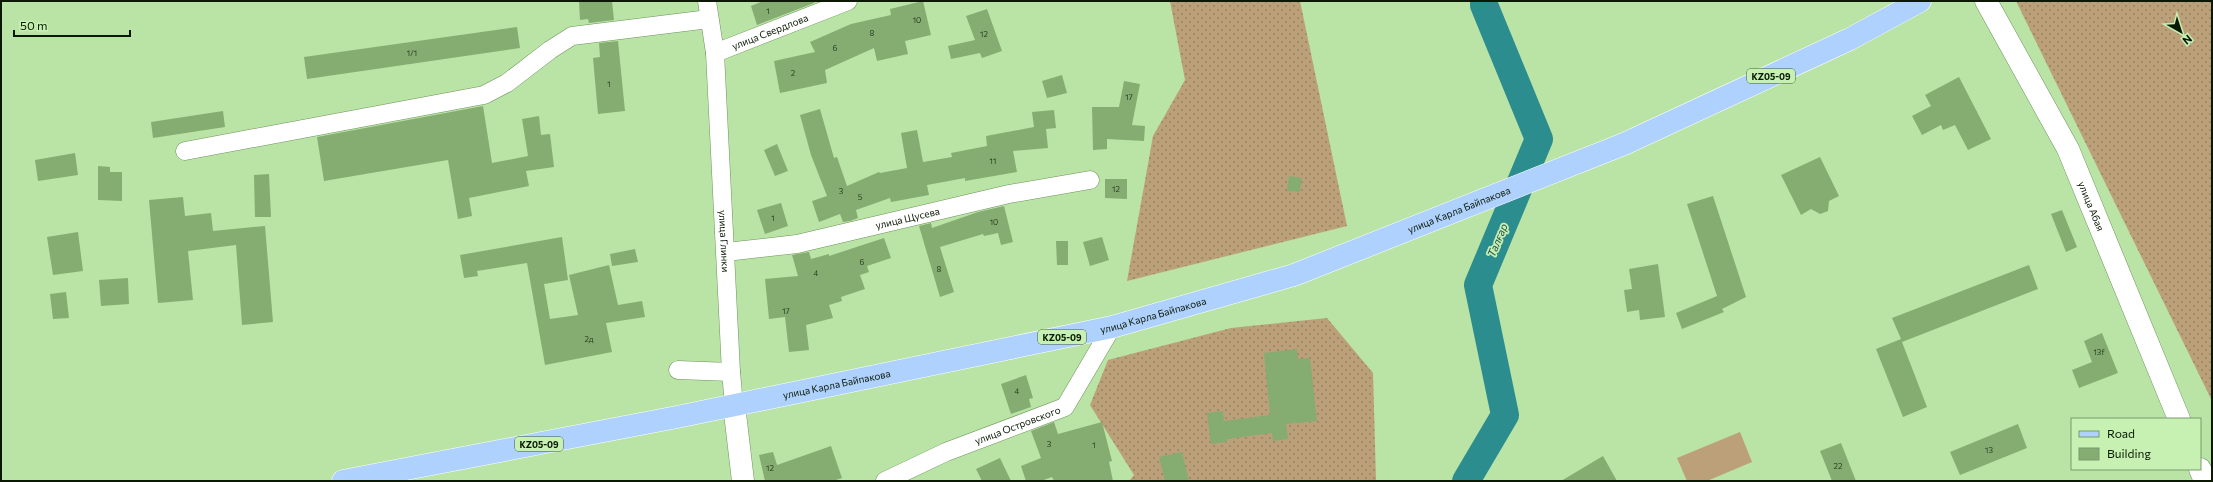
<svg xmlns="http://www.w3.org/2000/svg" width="2213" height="482" font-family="Commissioner,sans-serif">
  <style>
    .grass { fill: url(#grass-dots) }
    .pitch { fill: #bba079 }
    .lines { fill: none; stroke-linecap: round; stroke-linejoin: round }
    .river { stroke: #2b8d8e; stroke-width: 28 }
    .building { fill: #85ad72 }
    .minor-casing { stroke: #6d945a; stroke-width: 19 }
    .tertiary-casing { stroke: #6d945a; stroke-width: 23 }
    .secondary-casing { stroke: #6d945a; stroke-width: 23 }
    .primary-casing { stroke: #fff; stroke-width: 23 }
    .minor { stroke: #fff; stroke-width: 18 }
    .tertiary { stroke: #fff; stroke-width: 22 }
    .secondary { stroke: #fff; stroke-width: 22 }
    .primary { stroke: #afd1fd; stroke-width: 22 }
    .labels { text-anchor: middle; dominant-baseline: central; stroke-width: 3.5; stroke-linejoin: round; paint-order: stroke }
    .number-label { font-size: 8px; fill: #2a3e20 }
    .shield { fill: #c6f1b2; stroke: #435a38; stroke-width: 1 }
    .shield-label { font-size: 9px; font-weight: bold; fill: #0b1904 }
    .street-label { font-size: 10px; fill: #0b1904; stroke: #c6f1b2 }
    .water-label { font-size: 11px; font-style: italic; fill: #244e4e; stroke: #c6f1b2 }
  </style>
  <defs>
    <pattern id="grass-dots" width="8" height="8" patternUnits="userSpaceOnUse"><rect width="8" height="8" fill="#bba079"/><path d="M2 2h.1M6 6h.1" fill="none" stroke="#968261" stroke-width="1.8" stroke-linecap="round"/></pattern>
  </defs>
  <rect width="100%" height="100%" fill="#bae3a6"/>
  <g class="grass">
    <path d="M1170,1H1300L1347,226L1127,281L1153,136L1185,80Z"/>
    <path d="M2016,1H2212V401Z"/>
    <path d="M1327,318L1373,373L1376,481H1129L1134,475L1090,405L1108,360L1231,328Z"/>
  </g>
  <path class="pitch" d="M1740,432L1752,462L1707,481H1687L1677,458Z"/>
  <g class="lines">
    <path class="river" d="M1466,481L1505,415L1478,285L1539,139L1484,5V1"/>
  </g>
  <g class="building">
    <path d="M579,1H612L614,20L589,23L588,19L580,20Z"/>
    <path d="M763,1H814V3L757,25L751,6Z"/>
    <path d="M923,1L931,35L905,41L908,54L877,61L874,48L825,70L827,83L780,93L774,61L815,52L810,42L851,24L891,15L890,9Z"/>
    <path d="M987,9L1002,51L982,58L980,53L951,59L948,46L975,40L966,16Z"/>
    <path d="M517,27L520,48L307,79L304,57Z"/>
    <path d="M618,41L625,111L598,114L593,58L600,57L599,43Z"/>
    <path d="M1062,75L1067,93L1047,98L1042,81Z"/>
    <path d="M1959,77L1991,139L1968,150L1955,125L1943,130L1941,125L1922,135L1912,116L1931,106L1925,95Z"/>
    <path d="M1124,81L1140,84L1132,125L1145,126L1144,141L1107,139V149L1093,150L1092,107H1119Z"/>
    <path d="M483,106L492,163L528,156L522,119L539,116L541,135L550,134L554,167L526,171L529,186L469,198L472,216L458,219L448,160L324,181L317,137Z"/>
    <path d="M820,109L834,158L837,157L847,186L879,172L880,173L907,168L901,133L917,130L923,162L952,157L951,153L987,146L986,136L1034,127L1032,112L1054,110L1056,128L1046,129L1048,148L1013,151L1017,172L965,181V178L927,185L929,195L891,202L890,198L856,210L858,218L850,221L843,222L840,214L819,222L812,201L827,196L811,155L800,115Z"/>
    <path d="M223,111L225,127L153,138L151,122Z"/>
    <path d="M777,144L788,171L775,176L764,150Z"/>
    <path d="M75,153L78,175L38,181L35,160Z"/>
    <path d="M1820,157L1839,196L1829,201L1828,211L1820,214L1811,209L1801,215L1781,175Z"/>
    <path d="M98,166L110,167V172H122V201L98,200Z"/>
    <path d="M269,174L271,217H255L254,175Z"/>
    <path d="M1289,176L1302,178L1300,192L1287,191Z"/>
    <path d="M1105,179H1127V199L1105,198Z"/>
    <path d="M1713,196L1746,297L1722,309L1724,312L1682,329L1676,313L1717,296L1687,204Z"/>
    <path d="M183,197L185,216L211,213L213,231L265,226L273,322L242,325L236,245L188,251L193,300L158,303L149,200Z"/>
    <path d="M781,203L788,226L765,234L757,210Z"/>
    <path d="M1004,206L1013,242L1001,245L998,233L984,236L983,234L940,247L954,292L940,297L919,226L931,223L932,228L978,212Z"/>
    <path d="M2062,210L2077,247L2066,252L2051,214Z"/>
    <path d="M78,232L83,271L53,275L47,237Z"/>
    <path d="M562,237L568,280L544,284L550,319L578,315L569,275L609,265L618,305L642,301L645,317L606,323L612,352L545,365L527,263L477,271L478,276L464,278L460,255Z"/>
    <path d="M1102,237L1109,260L1090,266L1083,242Z"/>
    <path d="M884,238L891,258L867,266L869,272L860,275L865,289L841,297L842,301L829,305L833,318L806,325L809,350L789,352L785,317L769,319L765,279L798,276L792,255L809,252L811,259L829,254V256Z"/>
    <path d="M1056,241H1068V265H1057Z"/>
    <path d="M635,249L638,262L612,266L610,254Z"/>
    <path d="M1658,264L1665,317L1640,320L1639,310L1627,312L1624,290L1632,289L1629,269Z"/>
    <path d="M2029,265L2038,289L1902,342L1927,407L1903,417L1876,349L1901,339L1892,318Z"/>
    <path d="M128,278L129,304L101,306L99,280Z"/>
    <path d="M66,292L69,318L53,319L50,294Z"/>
    <path d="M2102,333L2118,373L2079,388L2072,370L2092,362L2084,341Z"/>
    <path d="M1297,349L1298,359L1310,358L1317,421L1286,424L1288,439L1273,441L1272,433L1227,439V442L1211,444L1207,413L1223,411L1224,421L1270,415L1264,353Z"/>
    <path d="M1026,375L1033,398L1029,399L1031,407L1011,414L1001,384Z"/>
    <path d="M1054,422L1058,434L1102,422L1112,461L1109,462L1113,481H1054L1052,477L1041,481H1026L1021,466L1041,458L1031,431Z"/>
    <path d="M2018,424L2027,448L1960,475L1950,452Z"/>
    <path d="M1841,443L1856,481H1832L1820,451Z"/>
    <path d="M831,446L842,478L833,481H765L759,455L773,452L777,465Z"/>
    <path d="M1182,452L1189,481H1165L1159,457Z"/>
    <path d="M1603,456L1617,481H1561Z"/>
    <path d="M1000,458L1011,481H982L976,469Z"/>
  </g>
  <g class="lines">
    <g class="minor-casing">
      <g id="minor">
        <path id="s1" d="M707,1L715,53L731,372L734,405"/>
        <path id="s2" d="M715,53L848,1"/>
        <path d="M185,151L484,95L507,83L550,50L572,36L709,19"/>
        <path id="s3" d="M726,252L797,244L1009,194L1090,180"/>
        <path d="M678,370L731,372"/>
        <path id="s4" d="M885,481L946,452L1065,407L1112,327"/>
      </g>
    </g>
    <g class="tertiary-casing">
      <g id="tertiary">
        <path id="s5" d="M1986,1L2068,149L2179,419"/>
        <path d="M2200,469L2205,481"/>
      </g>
    </g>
    <g class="secondary-casing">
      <path id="secondary" d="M734,405L743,481"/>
    </g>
    <g class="primary-casing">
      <g id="primary">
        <path id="s6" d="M343,481L677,417L1112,327L1294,275L1624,144L1850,39L1920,1"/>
      </g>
    </g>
    <use href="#minor" class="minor"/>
    <use href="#tertiary" class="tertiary"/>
    <use href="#secondary" class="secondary"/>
    <use href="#primary" class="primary"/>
  </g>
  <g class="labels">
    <g class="number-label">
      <text x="768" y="11">1</text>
      <text x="917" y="20">10</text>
      <text x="872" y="33">8</text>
      <text x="984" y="34">12</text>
      <text x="835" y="48">6</text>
      <text x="412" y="53">1/1</text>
      <text x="793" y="73">2</text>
      <text x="609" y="84">1</text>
      <text x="1129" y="97">17</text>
      <text x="993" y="161">11</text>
      <text x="1116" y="189">12</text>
      <text x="841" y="191">3</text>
      <text x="860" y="197">5</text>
      <text x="773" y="218">1</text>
      <text x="994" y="222">10</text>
      <text x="862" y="262">6</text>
      <text x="939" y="269">8</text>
      <text x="816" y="273">4</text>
      <text x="786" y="311">17</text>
      <text x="589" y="339">2д</text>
      <text x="2099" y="352">13f</text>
      <text x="1017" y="391">4</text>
      <text x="1049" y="444">3</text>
      <text x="1094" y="445">1</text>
      <text x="1989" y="450">13</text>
      <text x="1838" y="466">22</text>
      <text x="770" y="468">12</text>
    </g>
    <g class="shield">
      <rect x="1747" y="69" width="48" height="14" rx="3"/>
      <rect x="1038" y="330" width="48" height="14" rx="3"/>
      <rect x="515" y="437" width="48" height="14" rx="3"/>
    </g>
    <g class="shield-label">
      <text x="1771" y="76">KZ05-09</text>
      <text x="1062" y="337">KZ05-09</text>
      <text x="539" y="444">KZ05-09</text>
    </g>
    <g class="street-label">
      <text stroke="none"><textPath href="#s2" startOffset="59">улица Свердлова</textPath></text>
      <text stroke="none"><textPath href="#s5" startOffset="231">улица Абая</textPath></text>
      <text stroke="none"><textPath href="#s6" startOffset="1151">улица Карла Байпакова</textPath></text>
      <text stroke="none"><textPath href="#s3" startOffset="185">улица Щусева</textPath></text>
      <text stroke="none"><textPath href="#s1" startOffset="241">улица Глинки</textPath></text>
      <text stroke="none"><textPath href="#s6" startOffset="827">улица Карла Байпакова</textPath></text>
      <text stroke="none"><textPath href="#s6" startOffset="503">улица Карла Байпакова</textPath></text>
      <text stroke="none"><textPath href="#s4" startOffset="144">улица Островского</textPath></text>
    </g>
    <g class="water-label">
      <text transform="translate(1497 240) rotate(-67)">Талғар</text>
    </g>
  </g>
  <rect width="2213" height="482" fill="none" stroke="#0b1904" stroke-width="4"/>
  <rect x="2071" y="418" width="130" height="52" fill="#c6f1b2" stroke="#7b9b6c"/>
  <rect x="2079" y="431" width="20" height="6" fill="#afd1fd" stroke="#7b9b6c"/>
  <text x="2107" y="438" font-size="12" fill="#0b1904">Road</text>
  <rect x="2079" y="448" width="20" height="12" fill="#85ad72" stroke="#7b9b6c"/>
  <text x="2107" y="458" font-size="12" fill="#0b1904">Building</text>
  <g transform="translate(2181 32) rotate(141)" stroke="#c6f1b2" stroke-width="3" paint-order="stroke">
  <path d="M0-3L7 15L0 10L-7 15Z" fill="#0b1904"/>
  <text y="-6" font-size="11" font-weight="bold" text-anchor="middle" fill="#0b1904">N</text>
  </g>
  <path d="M14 30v6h116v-6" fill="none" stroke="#0b1904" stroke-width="2"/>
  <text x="20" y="30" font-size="12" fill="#0b1904" stroke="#c6f1b2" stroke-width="3" paint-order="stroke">50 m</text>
</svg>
